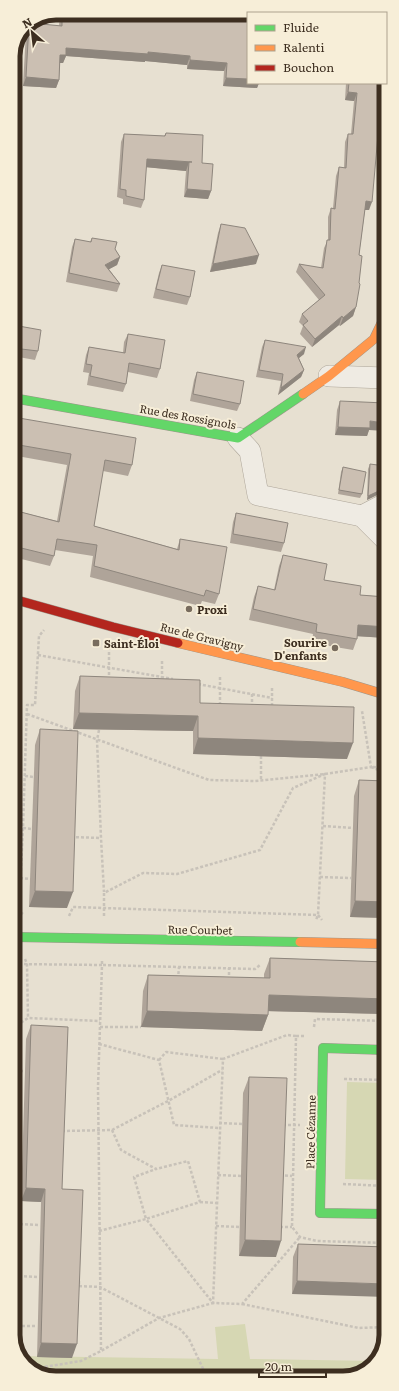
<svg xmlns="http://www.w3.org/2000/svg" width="399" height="1391" font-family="Literata,serif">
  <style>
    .green { fill: #d6d7b3 }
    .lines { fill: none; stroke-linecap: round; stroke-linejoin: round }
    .street-casing { stroke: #ada599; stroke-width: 22 }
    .fast-casing { stroke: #9c958a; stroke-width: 10 }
    .slow-casing { stroke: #9c958a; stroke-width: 10 }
    .jam-casing { stroke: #9c958a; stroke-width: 10 }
    .path { stroke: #c8c2b9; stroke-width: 2.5; stroke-dasharray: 3 2; stroke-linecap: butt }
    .street { stroke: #efebe3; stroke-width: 21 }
    .fast { stroke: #63d668; stroke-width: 9 }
    .slow { stroke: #ff974d; stroke-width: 9 }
    .jam { stroke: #b3261e; stroke-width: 9 }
    .wall { fill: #afa499 }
    .shaded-wall { fill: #8e867d }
    .building { fill: #cbbfb2; stroke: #8e867d }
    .poi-dot { fill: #786c5e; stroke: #f7eed8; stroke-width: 1.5 }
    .labels { text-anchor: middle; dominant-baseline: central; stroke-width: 4; stroke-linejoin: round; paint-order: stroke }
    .street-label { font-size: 11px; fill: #3d2e20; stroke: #f7eed8 }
    .poi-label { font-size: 11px; font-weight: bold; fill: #3d2e20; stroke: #f7eed8; text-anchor: start }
    .rim { fill: none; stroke: #3d2e20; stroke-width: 5 }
  </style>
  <rect width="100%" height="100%" fill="#e7e0d1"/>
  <g class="green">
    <path d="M347,1082L386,1083V1180L345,1179Z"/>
    <path d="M245,1324L250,1359L376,1361V1363L352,1377L51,1378L27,1367L21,1356L218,1359L215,1327Z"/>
  </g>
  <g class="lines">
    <g class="street-casing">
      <g id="street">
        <path d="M329,376L385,378"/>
        <path d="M238,438L250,451L258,495L362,516"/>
        <path d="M385,504L362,516L385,539"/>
      </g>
    </g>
    <g class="fast-casing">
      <g id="fast">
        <path d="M13,398L238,438L303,394"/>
        <path d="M14,937L300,942"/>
        <path d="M386,1050L323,1048L320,1213L386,1214"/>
      </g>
    </g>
    <g class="slow-casing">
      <g id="slow">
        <path d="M303,394L329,376L374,339L385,316"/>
        <path d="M178,643L343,682L386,695"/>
        <path d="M300,942L386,944"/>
      </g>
    </g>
    <g class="jam-casing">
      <path id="jam" d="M13,599L113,627L178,643"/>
    </g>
    <g class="path">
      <path d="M38,655L173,679"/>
      <path d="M162,661V678"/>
      <path d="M109,680V649"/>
      <path d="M198,684L272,698"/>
      <path d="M220,705V676"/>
      <path d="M272,706V687"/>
      <path d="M252,707V694"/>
      <path d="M27,714L209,780L255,781L325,774L371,767L362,711"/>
      <path d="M99,730L97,740L101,838L104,892"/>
      <path d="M261,756V781"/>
      <path d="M371,767L386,773"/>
      <path d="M373,767L386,768"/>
      <path d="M25,776L34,777"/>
      <path d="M323,826L353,828"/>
      <path d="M23,828L32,829"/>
      <path d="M71,837L101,838"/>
      <path d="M320,877L351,878"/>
      <path d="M20,878L30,879"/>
      <path d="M23,914L19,911L23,828L27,705H35L39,636L44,630"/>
      <path d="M69,916L73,907L318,915L322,920"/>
      <path d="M104,916V893L143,873L177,874L260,850L293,788L325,774L318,915L316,920"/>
      <path d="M25,959L27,964L28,1018"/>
      <path d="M102,961V965L255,969L260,965"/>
      <path d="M14,964L102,965L98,1087L101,1351L81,1361L31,1369"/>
      <path d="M178,979L179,967"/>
      <path d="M229,980V968"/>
      <path d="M100,1027H141"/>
      <path d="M314,1027L315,1019L386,1021"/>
      <path d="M296,1036L287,1035L223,1059L213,1303L242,1304L300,1237"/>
      <path d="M304,1036H296L292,1227L300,1237L317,1241L386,1243"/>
      <path d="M99,1044L159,1060L174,1125L219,1128"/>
      <path d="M159,1060L166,1052L223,1059"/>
      <path d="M15,1071H25"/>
      <path d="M344,1079L386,1080"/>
      <path d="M14,1120L24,1121"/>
      <path d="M219,1123L243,1124"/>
      <path d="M283,1125H300"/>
      <path d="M63,1130V1131L112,1130L168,1101L222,1070"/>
      <path d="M112,1130L121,1150L156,1169L188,1161L200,1202L146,1219L134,1177L156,1169"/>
      <path d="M14,1140L16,1026L28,1018L100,1021"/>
      <path d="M14,1172L22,1173"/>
      <path d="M218,1175L241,1176"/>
      <path d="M280,1175L292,1176"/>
      <path d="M343,1184L386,1186"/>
      <path d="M200,1202L216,1203"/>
      <path d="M14,1223L20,1224L17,1346L33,1368"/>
      <path d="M20,1224L40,1225"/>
      <path d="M216,1226L240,1227"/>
      <path d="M280,1227H292"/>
      <path d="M99,1231L146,1219L213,1303L159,1318L101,1351"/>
      <path d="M19,1276L38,1277"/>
      <path d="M79,1281V1286L100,1287L180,1329L189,1339L207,1377"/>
      <path d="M242,1304L359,1328L386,1327"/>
      <path d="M17,1326H37"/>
    </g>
    <use href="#street" class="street"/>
    <use href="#fast" class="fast"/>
    <use href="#slow" class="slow"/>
    <use href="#jam" class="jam"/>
  </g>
  <g class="wall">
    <path d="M60,13H248V83H259L257,88L223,86L224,71L187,69V65L145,61V62L66,56L63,63H60L59,80L56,88L23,86L26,31L28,24L31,23L59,26Z"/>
    <path d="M346,83H381L380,105H385V144H377L369,210H365L359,255L356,307L353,316L340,326L339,325L312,347L300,334L303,326L299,322L302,314L319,300L296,272L299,264L321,268L324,248L328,240V217L331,208H333L336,176L339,167L344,168L345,142L348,134H351L354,101L345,100Z"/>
    <path d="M166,133L202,163L211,191L208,199L184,197L186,171L146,167L144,200L141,208L123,204V199L117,197L121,142L124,134L164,136Z"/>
    <path d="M221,224L256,264L210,272L218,233Z"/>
    <path d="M92,238L115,249L120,257L117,265L109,269L120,284L117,292L66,282L72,247L75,239L90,242Z"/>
    <path d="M162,265L190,297L187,305L153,298L159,273Z"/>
    <path d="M13,325L38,351L35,360L13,356Z"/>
    <path d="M128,334L160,369L157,378L128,372L126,384L123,392L87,385L89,373L83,372L86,355L89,347L123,353L124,342Z"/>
    <path d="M265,340L304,354L299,358L304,370L301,377L278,395L281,381L256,377L262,347Z"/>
    <path d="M197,372L240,404L237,411L190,401L194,380Z"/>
    <path d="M340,401L369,430L367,436L335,435L337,410Z"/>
    <path d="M13,417L132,465L128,476L103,471L94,526L177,549L180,539L219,594L215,604L202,601L200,606L90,577L93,556L55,550L54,556L50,566L13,557V510L57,521L67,465L17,456Z"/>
    <path d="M370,464L385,488L383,492L367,500L368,469Z"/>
    <path d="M343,467L362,494L360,498L338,494L341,472Z"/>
    <path d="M236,513L284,543L281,552L230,543L233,522Z"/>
    <path d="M283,555L324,580L360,595L386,597V638L357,636V639L353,650L312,643L313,634L249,620L254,597L258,586L274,590L279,566Z"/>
    <path d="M80,676L200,703L347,759L193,754V731L73,729L75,691Z"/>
    <path d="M40,729L67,908L29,907L35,745Z"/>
    <path d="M359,780L386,781V918L350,917L354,796Z"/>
    <path d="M270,958L386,962V1008L384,1014L268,1011V1015L262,1031L141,1027L143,991L148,975L264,978V974Z"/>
    <path d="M31,1025L62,1189L72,1358L37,1357L41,1202L21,1201L26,1039Z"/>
    <path d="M249,1077L276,1257L239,1256L243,1093Z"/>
    <path d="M298,1244L386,1247L292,1294L293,1257Z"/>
  </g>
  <g class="shaded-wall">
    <path d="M66,48L148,52L190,56L187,65L145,61V62L66,56L63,63H57L60,55Z"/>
    <path d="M190,60L227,63L224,71L187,69Z"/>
    <path d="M26,77L59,80L56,88L23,86Z"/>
    <path d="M226,78L248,79V83H259L257,88L223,86Z"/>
    <path d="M348,92L357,93L354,101L345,100Z"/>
    <path d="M378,135L385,136V144H375Z"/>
    <path d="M147,159L192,162H189L186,171L144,167Z"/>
    <path d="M187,189L211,191L208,199L184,197Z"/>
    <path d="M366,201L372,202L369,210H363Z"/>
    <path d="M259,255L256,264L210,272L213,264Z"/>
    <path d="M120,257L117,265L102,273L105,265Z"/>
    <path d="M356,307L353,316L340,326L343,318Z"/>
    <path d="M342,316L339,325L312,347L315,339Z"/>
    <path d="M306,347L304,354L294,362L297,355Z"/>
    <path d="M304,370L301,377L278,395L281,388Z"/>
    <path d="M370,421L385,423V431L369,430L367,436L335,435L338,427Z"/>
    <path d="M385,488L383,492L367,500L368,496Z"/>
    <path d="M358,625L386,627V638L354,636Z"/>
    <path d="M79,713L198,716L193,731L73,729Z"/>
    <path d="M198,738L353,743L347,759L193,754Z"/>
    <path d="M35,891L73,892L67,908L29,907Z"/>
    <path d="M355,901L386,902V918L350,917Z"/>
    <path d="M269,995L386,999V1008L384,1014L263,1011Z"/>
    <path d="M147,1011L268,1015L262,1031L141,1027Z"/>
    <path d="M26,1188L45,1189L41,1202L21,1201Z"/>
    <path d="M245,1240L281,1241L276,1257L239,1256Z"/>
    <path d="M297,1281L386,1284V1297L292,1294Z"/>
    <path d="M41,1343L77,1344L72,1358L37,1357Z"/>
  </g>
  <g class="building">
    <path d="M62,13H248V79L226,78L227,63L190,60V56L148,52V54L66,48V55H60L59,80L26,77L29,24L31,23L62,26Z"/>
    <path d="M349,83H381L380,105H385V136L378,135L372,202L366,201L359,255L362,256L359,283L360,284L356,307L343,318L342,316L315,339L303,325L308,321L302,314L325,295L299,264L323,268L327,240H330L331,208L335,209L339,167L346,168L348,134H353L357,93L348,92Z"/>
    <path d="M166,133L203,135L202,163L213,164L211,191L187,189L189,162H192L147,159L144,200L126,196V190L120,189L124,134L165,136Z"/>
    <path d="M221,224L245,228L259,255L213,264Z"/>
    <path d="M92,238L117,242L115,249L120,257L105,265L120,284L69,273L75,239L91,242Z"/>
    <path d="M162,265L195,271L190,297L156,289Z"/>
    <path d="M13,325L41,330L38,351L13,348Z"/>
    <path d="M128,334L165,340L160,369L129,363L126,384L90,376L92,365L86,364L89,347L125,353Z"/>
    <path d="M265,340L306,347L297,355L304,370L281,388L283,374L259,370Z"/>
    <path d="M197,372L244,381L240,404L193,394Z"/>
    <path d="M340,401L385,403V423L370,421V428L338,427Z"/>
    <path d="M13,417L136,438L132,465L105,460L94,526L179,550L180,539L227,547L219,594L206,590L204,596L94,566L97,545L57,539L54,556L13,546V510L59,522L71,454L19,445L13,479Z"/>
    <path d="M370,464L385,466V488L368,496Z"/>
    <path d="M343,467L366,472L362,494L339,490Z"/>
    <path d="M236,513L288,523L284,543L233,534Z"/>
    <path d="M283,555L327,564L324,580L361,586L360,595L386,597V627L358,625L357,639L316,632L317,624L253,609L258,586L275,590Z"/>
    <path d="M80,676L200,680V703L354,707L353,743L198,738V716L79,713Z"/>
    <path d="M40,729L78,731L73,892L35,891Z"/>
    <path d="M359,780L386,781V902L355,901Z"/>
    <path d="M270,958L386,962V999L269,995L268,1015L147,1011L148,975L270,978Z"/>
    <path d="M31,1025L68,1027L62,1189L83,1190L77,1344L41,1343L45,1189L26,1188Z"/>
    <path d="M249,1077L287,1078L281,1241L245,1240Z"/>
    <path d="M298,1244L386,1247V1284L297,1281Z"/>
  </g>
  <g class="poi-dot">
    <circle cx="189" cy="609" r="4"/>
    <rect x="92" y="639" width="8" height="8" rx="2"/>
    <circle cx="335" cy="648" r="4"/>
  </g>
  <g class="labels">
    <g class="street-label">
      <text transform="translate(188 416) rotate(10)">Rue des Rossignols</text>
      <text transform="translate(202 636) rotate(14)">Rue de Gravigny</text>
      <text transform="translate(200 929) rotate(1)">Rue Courbet</text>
      <text transform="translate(310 1132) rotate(-89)">Place Cézanne</text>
    </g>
    <g class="poi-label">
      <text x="197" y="609">Proxi</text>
      <text x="327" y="642" text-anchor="end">Sourire<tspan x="327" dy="13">D'enfants</tspan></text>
      <text x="104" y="643">Saint-Éloi</text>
    </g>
  </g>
  <path d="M0 0H399V1391H0ZM56 20H343A36 36 0 0 1 379 56V1335A36 36 0 0 1 343 1371H56A36 36 0 0 1 20 1335V56A36 36 0 0 1 56 20Z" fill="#f7eed8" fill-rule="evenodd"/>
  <path class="rim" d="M56 20H343A36 36 0 0 1 379 56V1335A36 36 0 0 1 343 1371H56A36 36 0 0 1 20 1335V56A36 36 0 0 1 56 20Z"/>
  <rect x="247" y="12" width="140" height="72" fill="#f7eed8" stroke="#ada18e"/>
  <rect x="255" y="25" width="20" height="6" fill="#63d668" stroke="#ada18e"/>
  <text x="283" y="32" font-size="12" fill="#3d2e20">Fluide</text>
  <rect x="255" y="45" width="20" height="6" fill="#ff974d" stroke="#ada18e"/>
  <text x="283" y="52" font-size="12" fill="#3d2e20">Ralenti</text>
  <rect x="255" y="65" width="20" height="6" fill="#b3261e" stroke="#ada18e"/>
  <text x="283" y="72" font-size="12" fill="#3d2e20">Bouchon</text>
  <g transform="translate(32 32) rotate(332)" stroke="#f7eed8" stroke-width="3" paint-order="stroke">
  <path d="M0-3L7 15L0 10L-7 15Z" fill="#3d2e20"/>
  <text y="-6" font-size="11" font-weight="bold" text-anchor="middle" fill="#3d2e20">N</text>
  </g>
  <path d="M259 1371v6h67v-6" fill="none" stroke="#3d2e20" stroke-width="2"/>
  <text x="265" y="1371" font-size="12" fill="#3d2e20" stroke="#f7eed8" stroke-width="3" paint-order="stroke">20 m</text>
</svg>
